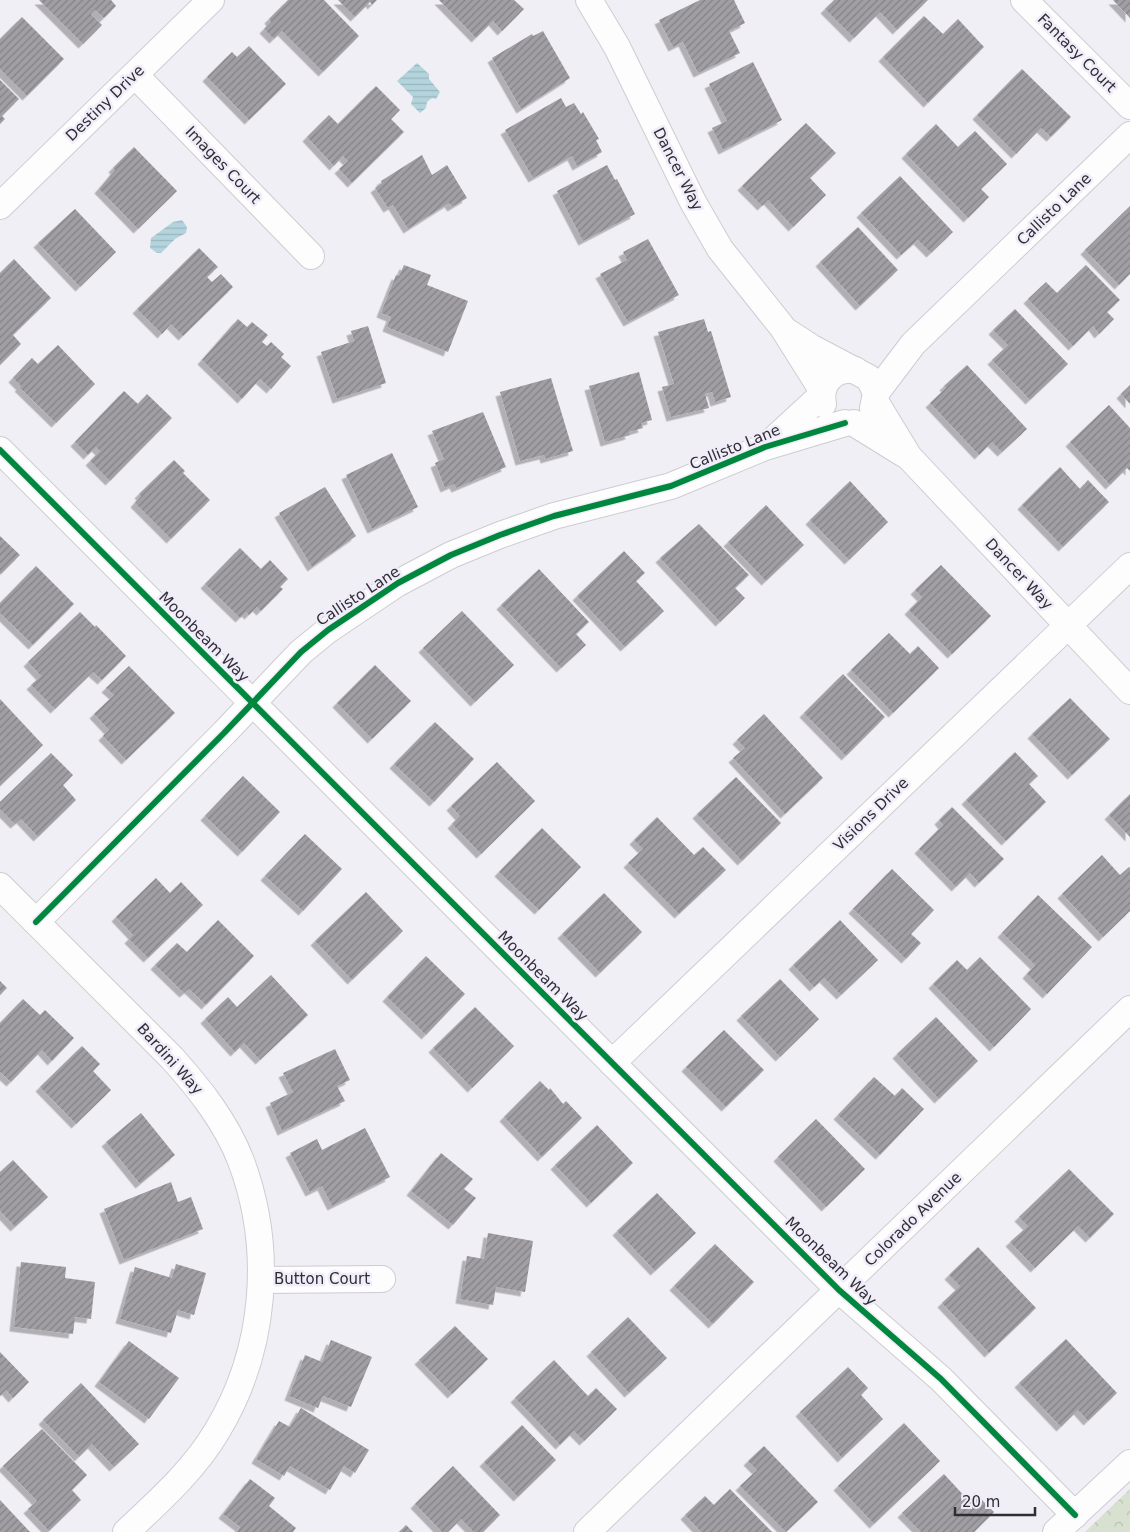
<svg xmlns="http://www.w3.org/2000/svg" width="1130" height="1532" font-family="'DejaVu Sans',sans-serif">
  <style>
    .forest { fill: url(#forest-crowns) }
    .water { fill: url(#water-rules) }
    .building { fill: url(#building-hatch); filter: url(#shadow) }
    .lines { fill: none; stroke-linecap: round; stroke-linejoin: round }
    .street-casing { stroke: #ceccd1; stroke-width: 28 }
    .street { stroke: #fdfdfe; stroke-width: 26 }
    .cycleway-casing { stroke: #f0ecf9; stroke-width: 9 }
    .cycleway { stroke: #00873e; stroke-width: 6 }
    .labels { text-anchor: middle; dominant-baseline: central; stroke-width: 5; stroke-linejoin: round; paint-order: stroke }
    .street-label { font-size: 15px; fill: #2f2e32; stroke: #f0ecf9 }
  </style>
  <defs>
    <pattern id="forest-crowns" width="20" height="18" patternUnits="userSpaceOnUse" patternTransform="scale(1.25)"><rect width="20" height="18" fill="#d8e0d0"/><path d="M2 6a3 3 0 1 1 6 0M12 15a3 3 0 1 1 6 0" fill="none" stroke="#bac0b3"/></pattern>
    <pattern id="water-rules" width="6" height="5" patternUnits="userSpaceOnUse" patternTransform="scale(1.25)"><rect width="6" height="5" fill="#b3d4dc"/><path d="M0 2.5h6" fill="none" stroke="#9ab6bd"/></pattern>
    <pattern id="building-hatch" width="6" height="6" patternUnits="userSpaceOnUse" patternTransform="scale(1.25)"><rect width="6" height="6" fill="#a19fa4"/><path d="M-1 1l2-2M0 6l6-6M5 7l2-2" fill="none" stroke="#848286"/></pattern>
    <filter id="shadow"><feDropShadow dx="-4.5" dy="4.5" stdDeviation="0" flood-color="#0004"/></filter>
  </defs>
  <rect width="100%" height="100%" fill="#f1eff6"/>
  <path class="forest" d="M1130,1489V1532H1085Z"/>
  <g class="water">
    <path d="M417,63L429,74V79L440,92L436,99L432,98L427,102L426,108L420,113L411,104L413,97L397,81Z"/>
    <path d="M182,220L187,227L186,233L175,239L161,253H157L150,248L151,238L173,222Z"/>
  </g>
  <g class="building">
    <path d="M39,0H111L116,6L104,18L95,10L91,14L102,25L83,44Z"/>
    <path d="M288,0H324L359,36L323,72L282,31L274,39L264,29L271,22L269,19Z"/>
    <path d="M338,0H377L372,5L370,2L355,17Z"/>
    <path d="M439,0H514L524,9L502,31L493,21L476,38Z"/>
    <path d="M700,0H734L745,23L729,31L740,53L698,73L683,42L673,47L659,20Z"/>
    <path d="M834,0H928L897,30L880,12L854,38L825,9Z"/>
    <path d="M1113,0H1130V18Z"/>
    <path d="M924,16L943,34L958,19L984,47L928,103L883,57Z"/>
    <path d="M22,17L64,59L27,96L0,69V39Z"/>
    <path d="M543,31L570,78L521,109L492,58L532,34L533,36Z"/>
    <path d="M249,46L286,84L249,120L207,77L232,52L237,57Z"/>
    <path d="M753,62L782,120L723,150L712,128L727,121L709,84Z"/>
    <path d="M1022,69L1071,117L1051,137L1041,128L1016,154L977,115Z"/>
    <path d="M0,80L19,99L2,116L5,119L0,124Z"/>
    <path d="M376,86L400,110L391,119L404,132L352,183L339,169L348,161L343,156L334,166L307,137L329,115L338,124Z"/>
    <path d="M561,98L566,107L574,103L581,114L583,112L599,139L596,140L602,152L577,166L572,156L533,178L505,130Z"/>
    <path d="M806,123L836,153L810,178L826,195L793,227L768,200L762,206L742,186Z"/>
    <path d="M936,124L958,147L975,131L1007,164L981,189L989,197L968,218L906,154Z"/>
    <path d="M134,147L177,191L138,229L99,189L115,170L113,168Z"/>
    <path d="M422,155L432,175L447,165L467,198L452,207L449,203L408,229L393,205L388,208L375,188L382,183L381,181Z"/>
    <path d="M607,165L615,180L617,179L635,214L583,241L557,191Z"/>
    <path d="M900,176L953,232L931,253L918,240L901,255L861,213Z"/>
    <path d="M1130,206V274L1119,285L1085,250Z"/>
    <path d="M75,209L116,252L80,287L38,243Z"/>
    <path d="M858,227L898,270L860,306L820,262Z"/>
    <path d="M648,239L679,295L628,322L600,274L627,260L623,252Z"/>
    <path d="M199,248L218,267L207,277L212,282L221,274L233,287L183,336L171,324L162,334L137,309Z"/>
    <path d="M14,259L51,298L13,335L21,344L0,365V273Z"/>
    <path d="M404,265L431,275L427,285L468,301L448,352L387,327L391,317L381,313L396,275L399,276Z"/>
    <path d="M1086,265L1120,300L1107,312L1114,319L1099,334L1093,326L1073,346L1028,299L1046,282L1057,293Z"/>
    <path d="M1015,309L1068,364L1030,400L992,360L1008,345L993,330Z"/>
    <path d="M238,319L247,327L252,322L268,335L262,342L267,346L271,342L284,354L281,357L291,366L271,389L260,379L242,399L202,360Z"/>
    <path d="M704,319L708,332L711,331L731,397L715,402L712,392L705,394L709,408L671,417L662,387L674,384L658,332Z"/>
    <path d="M368,326L386,383L337,399L321,352L354,341L351,331Z"/>
    <path d="M58,345L95,384L56,423L19,387L21,386L13,378L32,358L38,364Z"/>
    <path d="M967,365L1027,429L1002,452L992,442L979,455L930,403L946,388L944,386Z"/>
    <path d="M639,372L652,420L641,423L643,428L629,432L630,435L605,442L589,386Z"/>
    <path d="M551,378L573,451L545,459L544,455L520,461L500,392Z"/>
    <path d="M1130,385V404L1121,394Z"/>
    <path d="M124,391L138,404L147,394L172,418L110,481L90,461L100,451L96,447L88,455L75,442Z"/>
    <path d="M1109,405L1130,428V471L1127,468L1110,485L1070,442Z"/>
    <path d="M483,412L506,467L456,488L454,484L445,488L435,463L444,459L432,431Z"/>
    <path d="M392,453L418,507L372,529L346,475Z"/>
    <path d="M174,460L185,471L183,473L210,500L171,539L135,503L141,496L139,494Z"/>
    <path d="M1060,467L1080,489L1088,480L1109,502L1063,547L1022,505Z"/>
    <path d="M850,481L888,522L849,560L810,520Z"/>
    <path d="M325,487L356,536L312,567L279,513Z"/>
    <path d="M766,505L804,545L766,581L728,542Z"/>
    <path d="M699,524L749,575L735,588L745,598L720,622L660,558Z"/>
    <path d="M0,536L20,555L1,574L0,573Z"/>
    <path d="M240,548L261,569L270,560L288,579L280,587L283,589L261,611L257,607L249,615L246,612L240,618L205,584Z"/>
    <path d="M624,551L645,573L636,581L664,611L625,647L577,596Z"/>
    <path d="M941,565L991,616L952,654L909,610L922,597L915,590Z"/>
    <path d="M36,566L74,604L33,645L0,613V603Z"/>
    <path d="M539,569L589,622L576,634L586,645L561,668L501,605Z"/>
    <path d="M462,611L514,665L475,702L423,648Z"/>
    <path d="M80,612L95,627L96,625L126,656L102,680L93,672L55,709L31,685L41,676L28,662Z"/>
    <path d="M889,633L910,654L918,646L939,668L893,713L851,670Z"/>
    <path d="M375,665L411,701L372,739L337,703Z"/>
    <path d="M129,666L175,713L126,760L103,736L109,730L94,714L114,695L106,688Z"/>
    <path d="M843,674L885,717L846,756L804,713Z"/>
    <path d="M1070,698L1110,739L1072,775L1032,734Z"/>
    <path d="M0,699L43,745L0,786Z"/>
    <path d="M764,714L823,778L785,814L733,758L745,748L737,740Z"/>
    <path d="M435,722L474,759L434,802L394,764Z"/>
    <path d="M1015,752L1038,776L1029,784L1046,802L1006,841L966,800Z"/>
    <path d="M51,753L73,775L63,785L76,800L38,837L21,819L15,824L0,809V802Z"/>
    <path d="M497,762L535,801L481,854L452,824L460,816L451,806Z"/>
    <path d="M243,776L280,812L242,852L205,816Z"/>
    <path d="M736,777L781,823L742,861L697,814Z"/>
    <path d="M1130,794V837L1109,815Z"/>
    <path d="M952,807L1004,859L979,883L970,873L956,887L919,849L943,825L939,820Z"/>
    <path d="M657,817L694,855L703,847L726,870L679,914L628,863L643,849L634,840Z"/>
    <path d="M542,828L581,867L539,910L499,872Z"/>
    <path d="M305,834L342,869L303,911L265,876Z"/>
    <path d="M1102,855L1120,875L1129,867L1130,868V911L1103,937L1062,894Z"/>
    <path d="M892,869L934,910L911,934L921,943L906,959L853,909Z"/>
    <path d="M156,878L170,893L181,882L203,905L148,958L129,939L133,935L116,917Z"/>
    <path d="M366,892L403,931L352,980L315,941Z"/>
    <path d="M604,893L642,932L600,973L562,934Z"/>
    <path d="M1038,895L1092,947L1047,994L1027,974L1035,965L1002,933Z"/>
    <path d="M218,920L254,956L206,1005L189,989L184,993L155,965L177,943L187,952Z"/>
    <path d="M840,920L878,960L841,995L824,978L814,987L793,965Z"/>
    <path d="M426,956L465,994L426,1035L387,997Z"/>
    <path d="M980,957L1031,1009L994,1047L933,984L957,960L967,970Z"/>
    <path d="M271,975L308,1015L260,1060L244,1043L235,1052L205,1019L228,997L237,1007Z"/>
    <path d="M780,979L819,1019L780,1057L741,1016Z"/>
    <path d="M0,981L7,988L0,995Z"/>
    <path d="M23,999L40,1015L45,1010L74,1038L52,1061L42,1050L11,1082L0,1072V1023Z"/>
    <path d="M475,1007L514,1046L472,1088L433,1048Z"/>
    <path d="M936,1017L978,1061L939,1099L897,1054Z"/>
    <path d="M724,1030L764,1070L726,1107L686,1067Z"/>
    <path d="M82,1046L100,1064L93,1071L111,1090L76,1124L40,1087Z"/>
    <path d="M335,1049L350,1080L337,1086L345,1101L282,1131L270,1103L293,1092L283,1073Z"/>
    <path d="M874,1077L895,1096L902,1088L924,1109L880,1155L838,1115Z"/>
    <path d="M540,1081L549,1090L550,1088L563,1104L566,1101L582,1118L542,1157L504,1117Z"/>
    <path d="M141,1113L175,1155L140,1184L106,1142Z"/>
    <path d="M816,1119L865,1169L826,1207L778,1157Z"/>
    <path d="M597,1125L633,1163L591,1203L555,1165Z"/>
    <path d="M365,1128L390,1177L332,1206L322,1186L310,1192L290,1153L317,1139L322,1150Z"/>
    <path d="M441,1153L473,1179L464,1189L476,1198L453,1225L411,1191Z"/>
    <path d="M13,1160L48,1197L15,1227L0,1211V1172Z"/>
    <path d="M1069,1169L1114,1214L1090,1238L1078,1226L1035,1268L1010,1242L1028,1226L1019,1217Z"/>
    <path d="M171,1182L178,1202L191,1197L203,1229L124,1260L104,1209Z"/>
    <path d="M657,1193L696,1233L655,1271L617,1231Z"/>
    <path d="M488,1233L533,1241L525,1292L496,1287L493,1305L460,1299L467,1256L484,1259Z"/>
    <path d="M715,1244L754,1282L713,1324L674,1286Z"/>
    <path d="M978,1247L1036,1308L989,1353L942,1303L960,1286L949,1275Z"/>
    <path d="M21,1262L66,1267L65,1278L95,1282L91,1319L75,1317L73,1334L14,1327Z"/>
    <path d="M176,1264L206,1273L194,1315L178,1310L171,1333L120,1319L135,1267L172,1278Z"/>
    <path d="M628,1317L667,1358L629,1393L591,1352Z"/>
    <path d="M455,1326L488,1359L452,1394L419,1360Z"/>
    <path d="M1066,1339L1117,1393L1088,1421L1078,1410L1061,1427L1019,1383Z"/>
    <path d="M331,1340L372,1357L351,1407L323,1396L318,1408L289,1396L305,1355L322,1362Z"/>
    <path d="M129,1341L179,1378L149,1419L99,1382Z"/>
    <path d="M0,1352L29,1382L13,1398L6,1390L0,1396Z"/>
    <path d="M554,1360L588,1396L596,1388L617,1409L584,1441L574,1431L560,1445L515,1398Z"/>
    <path d="M848,1367L868,1388L861,1395L883,1419L842,1458L800,1412Z"/>
    <path d="M81,1383L139,1444L114,1467L92,1444L79,1457L43,1420Z"/>
    <path d="M301,1408L369,1450L355,1473L344,1466L330,1490L290,1466L284,1476L256,1459L279,1421L290,1427Z"/>
    <path d="M904,1423L940,1461L874,1524L838,1486Z"/>
    <path d="M522,1425L556,1460L518,1497L484,1462Z"/>
    <path d="M42,1429L87,1475L72,1490L81,1500L49,1531L28,1509L37,1501L3,1466Z"/>
    <path d="M764,1446L818,1502L786,1532L740,1486L757,1470L748,1461Z"/>
    <path d="M453,1466L500,1515L483,1532H474L461,1519L448,1532H442L415,1504Z"/>
    <path d="M944,1474L968,1500L975,1493L994,1512L974,1532H921L902,1513Z"/>
    <path d="M250,1479L275,1498L269,1506L296,1528L293,1532H237L240,1527L223,1514Z"/>
    <path d="M730,1489L772,1532H701L685,1515L705,1496L714,1505Z"/>
    <path d="M0,1500L30,1532H0Z"/>
    <path d="M406,1525L413,1532H399Z"/>
  </g>
  <g class="lines">
    <g class="street-casing">
      <g id="street">
        <path d="M589,0L617,47L693,202L720,249L783,328L822,390"/>
        <path d="M1024,0L1130,106"/>
        <path d="M135,75L311,256"/>
        <path d="M0,206L211,0"/>
        <path d="M789,333L812,348L869,378L876,393L873,408"/>
        <path d="M876,393L913,344L1130,135"/>
        <path d="M875,401L909,457L1130,691"/>
        <path d="M823,404C819,383 833,368 855,370"/>
        <path d="M854,423L904,454"/>
        <path d="M772,441L822,395"/>
        <path d="M0,450L839,1290L941,1379L1075,1515"/>
        <path d="M0,886L172,1058C199,1088 226,1122 241,1161C274,1249 266,1350 217,1431C194,1470 159,1501 126,1532"/>
        <path d="M36,922L224,733L301,652L328,630L398,583L451,555L500,535L554,516L671,486L765,447L845,423"/>
        <path d="M612,1063L1130,566"/>
        <path d="M262,1280L382,1279"/>
        <path d="M587,1532L1130,1009"/>
        <path d="M1056,1532L1130,1463"/>
      </g>
    </g>
    <use href="#street" class="street"/>
    <g class="cycleway-casing">
      <g id="cycleway">
        <path d="M0,450L839,1290L941,1379L1075,1515"/>
        <path d="M36,922L224,733L301,652L328,630L398,583L451,555L500,535L554,516L671,486L765,447L845,423"/>
      </g>
    </g>
    <use href="#cycleway" class="cycleway"/>
  </g>
  <g class="labels">
    <g class="street-label">
      <text transform="translate(1077 53) rotate(45)">Fantasy Court</text>
      <text transform="translate(105 103) rotate(-44)">Destiny Drive</text>
      <text transform="translate(223 165) rotate(46)">Images Court</text>
      <text transform="translate(678 169) rotate(63)">Dancer Way</text>
      <text transform="translate(1054 209) rotate(-44)">Callisto Lane</text>
      <text transform="translate(735 447) rotate(-22)">Callisto Lane</text>
      <text transform="translate(1019 574) rotate(47)">Dancer Way</text>
      <text transform="translate(358 596) rotate(-33)">Callisto Lane</text>
      <text transform="translate(204 637) rotate(45)">Moonbeam Way</text>
      <text transform="translate(871 814) rotate(-44)">Visions Drive</text>
      <text transform="translate(543 976) rotate(45)">Moonbeam Way</text>
      <text transform="translate(170 1059) rotate(48)">Bardini Way</text>
      <text transform="translate(913 1219) rotate(-44)">Colorado Avenue</text>
      <text transform="translate(831 1261) rotate(44)">Moonbeam Way</text>
      <text x="322" y="1279">Button Court</text>
    </g>
  </g>
  <path d="M955 1507v8h80v-8" fill="none" stroke="#2f2e32" stroke-width="2.5"/>
  <text x="962" y="1507" font-size="15" fill="#2f2e32" stroke="#f0ecf9" stroke-width="4" paint-order="stroke">20 m</text>
</svg>
